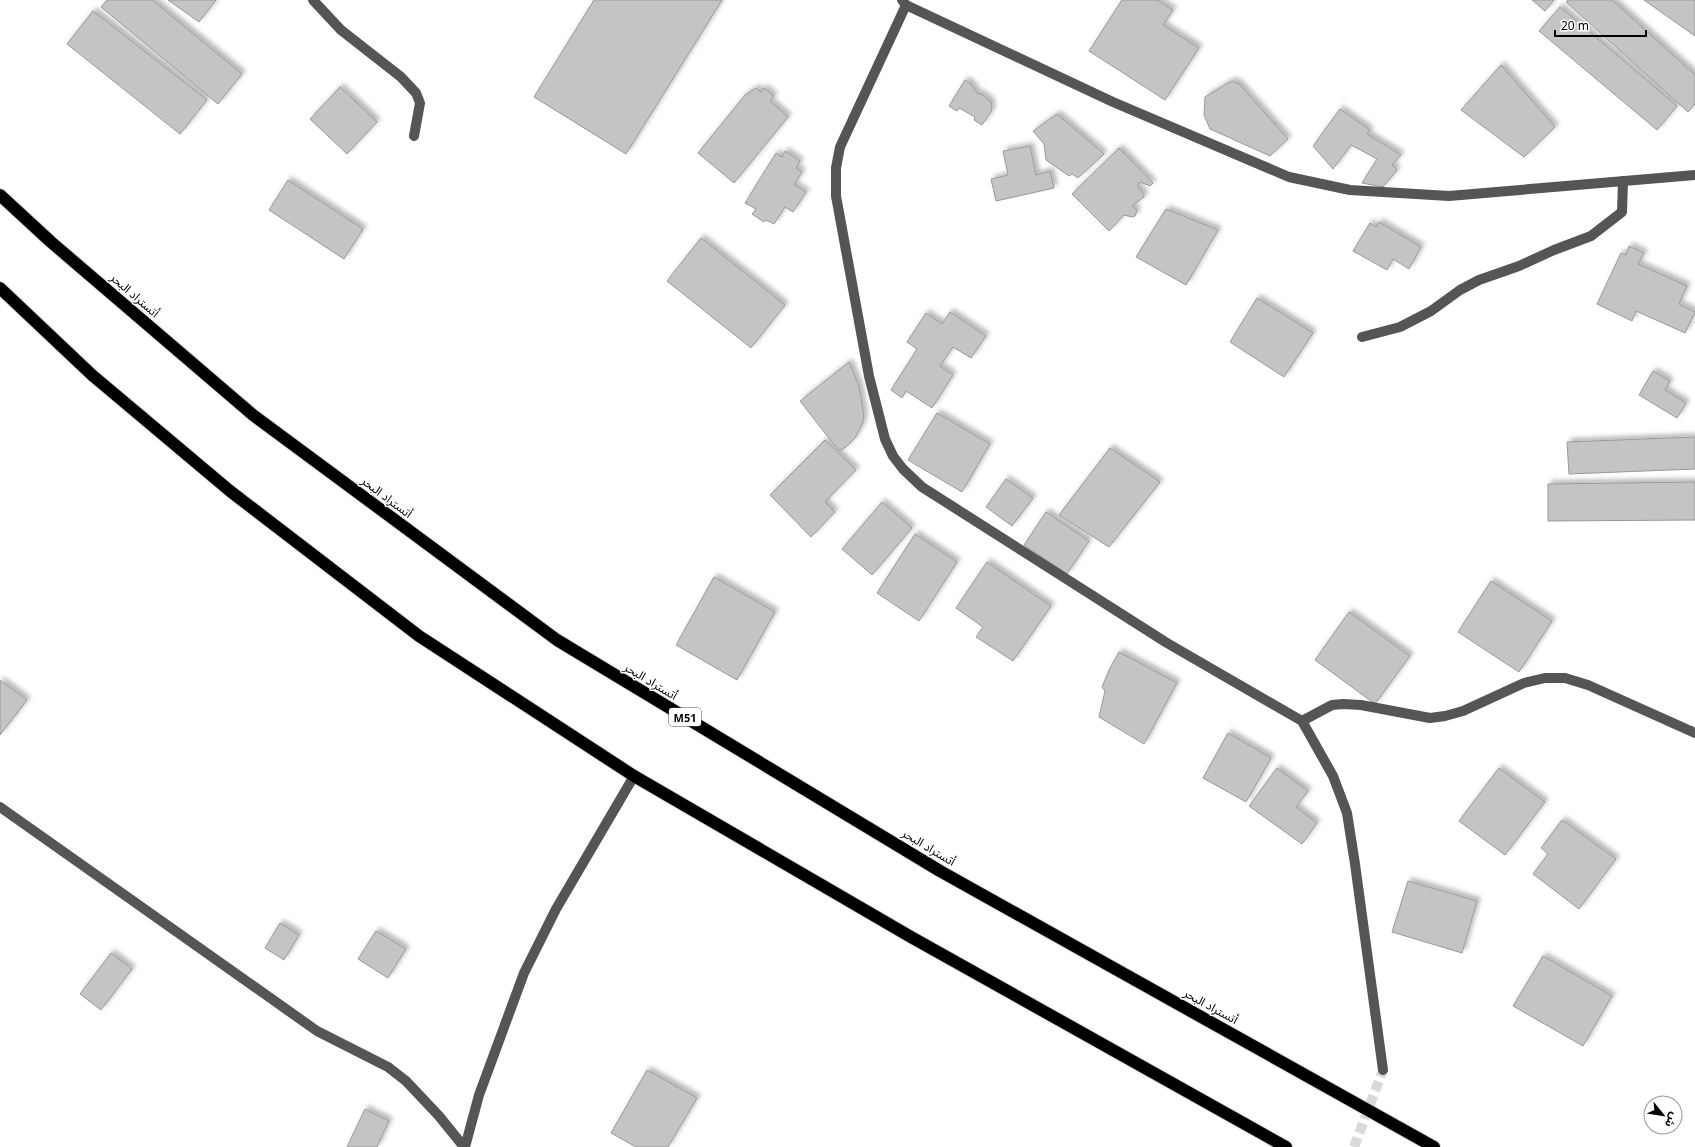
<svg xmlns="http://www.w3.org/2000/svg" width="1695" height="1147" font-family="'Noto Sans','Noto Sans Arabic',sans-serif">
  <style>
    .building { fill: #c4c4c4; stroke: #999; filter: url(#shadow) }
    .lines { fill: none; stroke-linecap: round; stroke-linejoin: round }
    .minor-tunnel { stroke: #d9d9d9; stroke-width: 10; stroke-dasharray: 10 5; stroke-linecap: butt }
    .highway-casing { stroke: #dbdbdb; stroke-width: 14 }
    .minor { stroke: #555; stroke-width: 10 }
    .highway { stroke: #000; stroke-width: 12 }
    .labels { text-anchor: middle; dominant-baseline: central; stroke-width: 3; stroke-linejoin: round; paint-order: stroke }
    .shield { fill: #fff; stroke: #4c4c4c; stroke-width: 1 }
    .shield-label { font-size: 11px; font-weight: bold; fill: #000 }
    .street-label { font-size: 12px; fill: #000; stroke: #fff }
  </style>
  <defs>
    <filter id="shadow"><feDropShadow dx="3.5" dy="-3.5" stdDeviation="2" flood-color="#0004"/></filter>
  </defs>
  <rect width="100%" height="100%" fill="#fff"/>
  <g class="building">
    <path d="M107,0H152L242,74L218,104L101,7Z"/>
    <path d="M168,0H216L199,22Z"/>
    <path d="M594,0H722L626,154L534,97Z"/>
    <path d="M1122,0H1157L1173,10L1163,25L1199,48L1165,100L1089,51Z"/>
    <path d="M1532,0H1554L1545,11Z"/>
    <path d="M1568,0H1612L1695,75V104L1688,112L1566,2Z"/>
    <path d="M1644,0H1695V36Z"/>
    <path d="M1560,7L1677,106L1657,130L1539,31Z"/>
    <path d="M93,11L207,100L180,134L67,44Z"/>
    <path d="M1501,65L1555,127L1524,157L1461,110Z"/>
    <path d="M965,80L971,84L977,93L983,95L991,102L992,110L982,125L974,120L975,117L959,108L957,111L949,106Z"/>
    <path d="M1233,81L1239,84L1288,139L1270,156L1210,129L1204,115L1205,97L1228,83Z"/>
    <path d="M340,87L377,122L347,154L310,119Z"/>
    <path d="M756,88L761,92L764,88L774,96L770,101L788,117L734,183L698,153L745,95Z"/>
    <path d="M1340,109L1370,130L1367,134L1401,155L1392,165L1397,170L1383,187L1362,183L1377,159L1351,145L1333,169L1313,146Z"/>
    <path d="M1057,114L1104,154L1078,178L1072,174L1069,176L1046,160L1044,144L1033,131Z"/>
    <path d="M1030,146L1036,175L1050,171L1054,188L996,201L991,179L1008,175L1003,151Z"/>
    <path d="M1119,148L1153,183L1150,186L1140,182L1138,184V187L1144,194V197L1132,206L1137,210L1135,216L1132,217L1124,215L1109,231L1072,194Z"/>
    <path d="M785,151L800,161L796,168L802,172L794,185L806,192L793,212L785,207L774,224L766,220L764,222L752,214L756,209L745,203L776,153L782,157Z"/>
    <path d="M288,180L363,229L344,259L269,210Z"/>
    <path d="M1166,209L1218,230L1186,285L1136,257Z"/>
    <path d="M1379,222L1421,247L1409,269L1393,259L1387,270L1353,251L1370,223L1376,227Z"/>
    <path d="M701,238L785,305L751,348L667,281Z"/>
    <path d="M1629,246L1644,253L1638,264L1687,286L1679,304L1695,312L1685,333L1636,311L1632,321L1597,304L1621,253L1626,255Z"/>
    <path d="M1257,298L1313,333L1284,377L1230,342Z"/>
    <path d="M950,312L986,336L971,358L953,347L940,366L953,375L932,408L906,391L902,398L891,390L917,349L907,342L926,313L942,324Z"/>
    <path d="M849,362L859,386L864,416L862,425L855,438L846,447L839,451L800,401Z"/>
    <path d="M1653,371L1670,381L1665,390L1686,403L1677,418L1639,395Z"/>
    <path d="M937,413L990,444L962,492L908,460Z"/>
    <path d="M1695,437V469L1569,474L1567,442Z"/>
    <path d="M825,440L856,470L825,502L835,512L811,537L770,495Z"/>
    <path d="M1110,448L1160,482L1109,547L1059,515Z"/>
    <path d="M1006,479L1033,498L1012,526L986,507Z"/>
    <path d="M1695,482V520L1548,521V484Z"/>
    <path d="M882,502L912,528L872,575L842,549Z"/>
    <path d="M1046,512L1089,541L1067,574L1024,545Z"/>
    <path d="M915,534L957,562L919,621L877,593Z"/>
    <path d="M987,562L1051,606L1013,661L976,637L983,627L956,608Z"/>
    <path d="M714,577L775,612L737,680L676,645Z"/>
    <path d="M1491,581L1552,621L1519,672L1458,632Z"/>
    <path d="M1349,612L1410,656L1375,704L1315,660Z"/>
    <path d="M1119,652L1177,683L1144,744L1099,717L1105,691L1102,687L1110,668Z"/>
    <path d="M0,680L27,700L0,735Z"/>
    <path d="M1228,733L1271,758L1246,802L1203,778Z"/>
    <path d="M1277,768L1308,791L1296,807L1317,823L1302,844L1249,806Z"/>
    <path d="M1499,768L1545,802L1505,855L1459,821Z"/>
    <path d="M1562,820L1616,859L1579,909L1533,874L1548,854L1541,848Z"/>
    <path d="M1408,881L1477,901L1462,953L1392,932Z"/>
    <path d="M280,923L299,935L284,960L265,948Z"/>
    <path d="M376,931L406,949L388,978L358,959Z"/>
    <path d="M111,953L132,969L101,1010L80,994Z"/>
    <path d="M1543,956L1612,996L1583,1046L1513,1006Z"/>
    <path d="M647,1070L697,1098L668,1147H636L611,1133Z"/>
    <path d="M365,1109L389,1121L377,1147H347Z"/>
  </g>
  <g class="lines">
    <path class="minor-tunnel" d="M1354,1147L1383,1070"/>
    <g class="highway-casing">
      <g id="highway">
        <path d="M0,195L51,242L253,415L557,640L940,871L1434,1147"/>
        <path d="M0,288L92,375L230,491L419,636L634,776L911,937L1286,1147"/>
      </g>
    </g>
    <g class="minor">
      <path d="M313,0L341,30L401,77L416,93L420,103L414,136"/>
      <path d="M902,0L906,5L1113,102L1289,177L1350,190L1449,196L1695,175"/>
      <path d="M906,5L840,147L836,168V196L869,376L885,439L893,456L903,469L922,487L1167,643L1302,721L1333,776L1347,813L1355,864L1383,1070"/>
      <path d="M1362,337L1400,327L1431,311L1460,290L1479,280L1519,266L1554,250L1591,236L1622,212L1623,181"/>
      <path d="M1302,721L1332,705L1343,704L1361,705L1430,718L1445,716L1463,711L1524,683L1545,678H1565L1588,685L1695,733"/>
      <path d="M0,807L317,1031L388,1067L406,1081L439,1116L464,1147"/>
      <path d="M465,1147L479,1095L524,973L556,909L634,776"/>
    </g>
    <use href="#highway" class="highway"/>
  </g>
  <g class="labels">
    <rect class="shield" x="669" y="708" width="32" height="18" rx="3"/>
    <g class="shield-label">
      <text x="685" y="717">M51</text>
    </g>
    <g class="street-label">
      <text transform="translate(135 295) rotate(41)">أتستراد البحر</text>
      <text transform="translate(387 497) rotate(37)">أتستراد البحر</text>
      <text transform="translate(651 681) rotate(31)">أتستراد البحر</text>
      <text transform="translate(929 847) rotate(31)">أتستراد البحر</text>
      <text transform="translate(1211 1006) rotate(29)">أتستراد البحر</text>
    </g>
  </g>
  <g transform="translate(1663 1115) rotate(120)"><circle r="19" fill="#ffffff" stroke="#999999"/>
  <path d="M0-3L7 15L0 10L-7 15Z" fill="#000000"/>
  <text y="-6" font-size="11" font-weight="bold" text-anchor="middle" fill="#000000">ش</text>
  </g>
  <path d="M1555 30v6h91v-6" fill="none" stroke="#000000" stroke-width="2"/>
  <text x="1561" y="30" font-size="12" fill="#000000" stroke="#ffffff" stroke-width="3" paint-order="stroke">20 m</text>
</svg>
